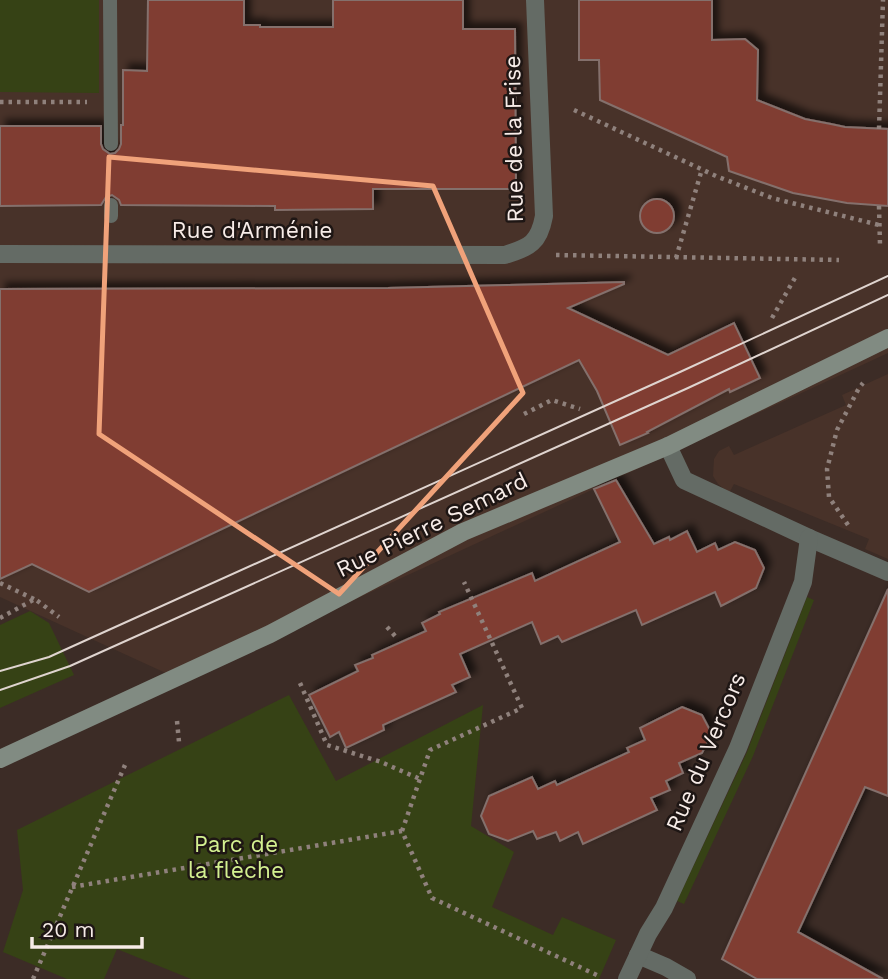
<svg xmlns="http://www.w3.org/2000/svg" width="888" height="979" font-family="'Work Sans',sans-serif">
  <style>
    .built { fill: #483229 }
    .green { fill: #364215 }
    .building { fill: #803d32; stroke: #84706c; stroke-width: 2; filter: url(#shadow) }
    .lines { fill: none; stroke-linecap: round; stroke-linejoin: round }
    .path { stroke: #8f817c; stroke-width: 4.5; stroke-dasharray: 3.5 5; stroke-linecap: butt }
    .lane { stroke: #646b65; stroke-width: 14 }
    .street { stroke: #646b65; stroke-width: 18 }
    .secondary { stroke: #818b82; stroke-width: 18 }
    .tram { stroke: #dfd4cf; stroke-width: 2 }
    .marked { fill: none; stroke: #f0a27a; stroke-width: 5; stroke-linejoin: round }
    .labels { text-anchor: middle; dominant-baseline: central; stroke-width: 5; stroke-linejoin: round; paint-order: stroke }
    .street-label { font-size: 23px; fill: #f7ece8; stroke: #1e1614 }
    .park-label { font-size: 23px; fill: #d3f090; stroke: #1e1614 }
  </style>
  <defs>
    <filter id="shadow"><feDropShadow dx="6" dy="-6" stdDeviation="3.5" flood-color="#0009"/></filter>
  </defs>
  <rect width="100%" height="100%" fill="#3c2c26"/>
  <g class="built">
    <path d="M0,0H888V353L181,680L0,597Z"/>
    <path d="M888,374V559L865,549L869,539L734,484L729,493L718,484L713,476L714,459L719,451L729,446L734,455L846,405L842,395Z"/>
  </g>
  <g class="green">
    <path d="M0,0H99V93L0,92Z"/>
    <path d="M807,597L814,600L753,756L684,904L677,901L747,752Z"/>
    <path d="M30,611L49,623L74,675L0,708V625Z"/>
    <path d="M289,695L336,781L483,705L471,826L514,852L492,907L553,935L562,917L616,940L599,979H191L117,949L104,979H67L3,952L23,890L17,830Z"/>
  </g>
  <g class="building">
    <path d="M148,0H244V25H260V27H333V0H463V29H515L516,189H373V209L275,210V206L121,205L119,200L112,195L106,197L101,205L0,206V126H101V144L103,149L110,154L115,153L119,149L121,144V125H123V70L147,71Z"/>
    <path d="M579,0H712V40L745,39L758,50L757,100L805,119L831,124L845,127L888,129V206L847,203L793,193L729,171L727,157L600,100L599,60H579Z"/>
    <circle cx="657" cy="216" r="17"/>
    <path d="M624,282V284L568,308L668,355L734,323L760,378L730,392L729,389L647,432L648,433L620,445L597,391L579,360L89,592L32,564L0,579V289L388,288Z"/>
    <path d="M616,480L654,544L669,537L670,540L687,531L697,552L715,543L718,550L735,542L755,550L764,568L756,588L721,606L715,592L642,625L636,610L562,642L558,636L541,644L532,622L460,654L470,677L452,685L456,692L383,725L384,730L346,748L339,732L330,737L309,695L358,671L355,665L373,658L372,655L426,631L422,623L440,614L439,612L532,573L535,581L620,542L594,489Z"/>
    <path d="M888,589V796L865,787L798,932L883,979H757L722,959Z"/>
    <path d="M682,707L702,715L712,734L702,753L679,763L683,773L666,781L670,790L651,798L657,810L583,844L578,832L560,841L556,832L537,839L533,831L508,841L489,834L481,816L489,796L532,777L538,789L555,781L557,785L629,752L627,748L645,740L640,728Z"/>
  </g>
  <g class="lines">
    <g class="path">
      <path d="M0,102H87"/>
      <path d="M574,110L716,176L772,198L879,225"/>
      <path d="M879,129L883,0"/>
      <path d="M879,206L880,245"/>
      <path d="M556,255L839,260"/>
      <path d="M676,258L702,169"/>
      <path d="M772,318L796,276"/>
      <path d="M524,414L552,400L580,409"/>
      <path d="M848,525L829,497L827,469L837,430L859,388L863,383"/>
      <path d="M0,583L34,599"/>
      <path d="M0,618L35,599L59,617"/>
      <path d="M387,627L395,636"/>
      <path d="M300,683L327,745L381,762L420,779"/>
      <path d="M177,721L179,742"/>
      <path d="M402,831L430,750L522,708L464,582"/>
      <path d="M72,887L402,831L432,898L601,977"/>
      <path d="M33,979L125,765"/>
    </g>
    <g class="lane">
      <path d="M110,0L111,144"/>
      <path d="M111,216V205"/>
    </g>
    <g class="street">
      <path d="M0,254L505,255C530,247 539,243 544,216L535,0"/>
      <path d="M668,446L684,480L809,538L888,572"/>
      <path d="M638,955L666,967L687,979"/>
      <path d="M627,979L648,934L664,908L738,748L803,582L809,538"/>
    </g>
    <path class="secondary" d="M0,759L270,634L463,532L668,446L888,338"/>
    <g class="tram">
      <path d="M0,671L49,657L71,647L680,372L888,276"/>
      <path d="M0,690L70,666L688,388L888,295"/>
    </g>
  </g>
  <path class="marked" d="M109,157L433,186L523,393L339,594L99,434Z"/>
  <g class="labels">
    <g class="street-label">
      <text transform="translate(514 139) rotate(-91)">Rue de la Frise</text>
      <text x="252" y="230">Rue d'Arménie</text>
      <text transform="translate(432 525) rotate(-26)">Rue Pierre Semard</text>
      <text transform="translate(706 752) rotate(-67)">Rue du Vercors</text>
    </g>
    <g class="park-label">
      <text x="236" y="844">Parc de<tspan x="236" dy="26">la flèche</tspan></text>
    </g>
  </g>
  <path d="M32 937v10h110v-10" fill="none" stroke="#f7ece8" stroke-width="3.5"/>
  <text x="42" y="937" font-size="21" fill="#f7ece8" stroke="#1e1614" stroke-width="5" paint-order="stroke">20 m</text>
</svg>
